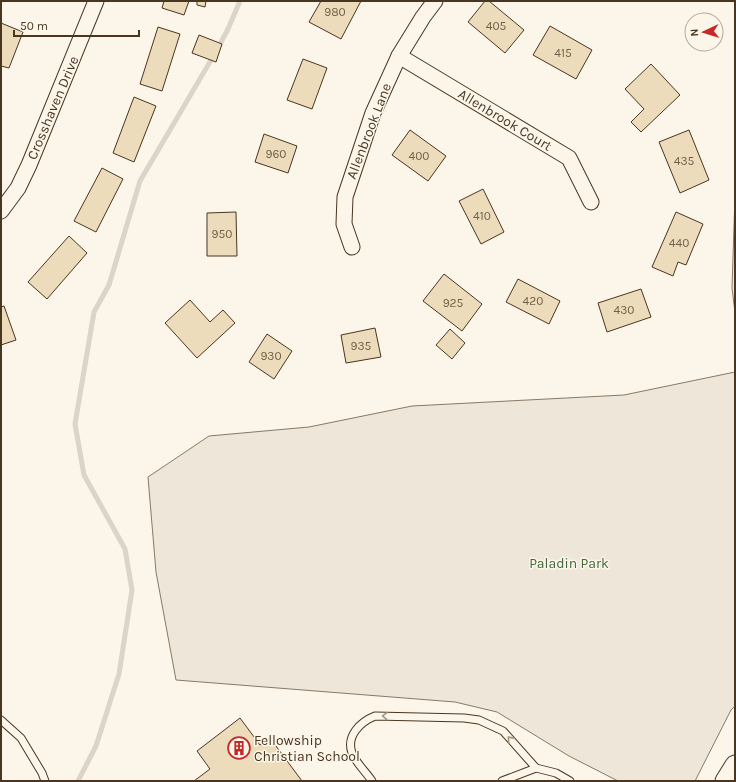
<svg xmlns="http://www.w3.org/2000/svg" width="736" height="782" font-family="Karla,sans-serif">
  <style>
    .green { fill: #ede6d9; stroke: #887966 }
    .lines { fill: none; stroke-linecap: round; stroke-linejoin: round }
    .stream { stroke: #dcd4c6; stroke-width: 5 }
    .building { fill: #ecdcbc; stroke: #4a3520 }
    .service-casing { stroke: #4a3520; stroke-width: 9 }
    .minor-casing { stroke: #4a3520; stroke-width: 17 }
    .tertiary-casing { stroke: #4a3520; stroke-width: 21 }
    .service { stroke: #fbf6e9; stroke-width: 7 }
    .minor { stroke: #fbf6e9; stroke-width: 15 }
    .tertiary { stroke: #fbf6e9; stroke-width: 19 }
    .oneway { stroke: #a29684 }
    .labels { text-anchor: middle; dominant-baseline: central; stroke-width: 3; stroke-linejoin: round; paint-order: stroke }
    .number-label { font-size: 12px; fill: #725f47 }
    .street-label { font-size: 14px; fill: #4a3520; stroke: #fbf6e9 }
    .park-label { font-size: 14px; fill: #436837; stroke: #fbf6e9 }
    .poi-label { font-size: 14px; fill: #4a3520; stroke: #fbf6e9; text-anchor: start }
  </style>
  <rect width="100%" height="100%" fill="#fbf6e9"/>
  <g class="green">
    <path d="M735,195V313L732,288Z"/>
    <path d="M735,372V706L731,710L695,781H618L569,756L497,712L455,702L176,680L156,572L148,477L209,436L309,427L412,406L624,395Z"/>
  </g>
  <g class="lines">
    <g class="stream">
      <path d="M218,48L228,29L240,1"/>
      <path d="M78,781L96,746L119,674L132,590L125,549L84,475L75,424L94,312L109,285L140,181L214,55"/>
    </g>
  </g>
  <g class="building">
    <path d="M164,1H189L184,15L162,8Z"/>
    <path d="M197,1H206L205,7L197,5Z"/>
    <path d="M321,1H361L341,39L309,22Z"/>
    <path d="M485,1H489L524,30L505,53L468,22Z"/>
    <path d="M1,23L23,32L9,68L1,66Z"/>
    <path d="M550,26L592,50L576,79L533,55Z"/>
    <path d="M158,27L180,34L162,91L140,84Z"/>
    <path d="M199,35L222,44L216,62L192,53Z"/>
    <path d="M303,59L327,68L312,109L287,100Z"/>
    <path d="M651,64L680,95L641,132L631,122L644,109L625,89Z"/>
    <path d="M134,97L156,106L134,162L113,153Z"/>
    <path d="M410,130L446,156L428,181L392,155Z"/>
    <path d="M689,130L709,180L680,193L659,142Z"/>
    <path d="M264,134L297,146L288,173L255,162Z"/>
    <path d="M102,168L123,179L96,232L74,221Z"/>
    <path d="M483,189L504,232L481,244L459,201Z"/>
    <path d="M236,212L237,256H207V213Z"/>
    <path d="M676,212L703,224L686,265L678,262L673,276L652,267Z"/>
    <path d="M69,236L87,253L47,299L28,282Z"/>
    <path d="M444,274L482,304L462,331L423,301Z"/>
    <path d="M518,279L560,301L549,324L506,302Z"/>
    <path d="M641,289L651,317L607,332L598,303Z"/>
    <path d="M190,300L210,322L223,310L235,323L197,358L165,323Z"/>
    <path d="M4,306L16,340L1,345V307Z"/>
    <path d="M375,328L381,357L346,363L341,335Z"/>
    <path d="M450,329L465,343L452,359L436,345Z"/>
    <path d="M267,334L292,351L274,379L249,362Z"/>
    <path d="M240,718L260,745L270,738L302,781H194L210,769L197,751Z"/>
  </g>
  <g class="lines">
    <g class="service-casing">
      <g id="service">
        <path d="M1,720L21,738L42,773L45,781"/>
        <path d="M372,781C366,772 356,763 352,753C346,736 360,722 375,716L464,718L479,720L503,731L536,768"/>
        <path d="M502,781L536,768L556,773L570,781"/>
      </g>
    </g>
    <g class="minor-casing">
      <g id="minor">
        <path d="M399,56L569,158L591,202"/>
        <path d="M1,211L18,188L29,165L96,1"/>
        <path d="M352,247L344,224L345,197L373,113L399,56L423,17L435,1"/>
      </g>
    </g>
    <g class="tertiary-casing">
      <path id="tertiary" d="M725,781L735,765"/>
    </g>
    <use href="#service" class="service"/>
    <use href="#minor" class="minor"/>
    <use href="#tertiary" class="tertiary"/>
  </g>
  <defs><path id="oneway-chevron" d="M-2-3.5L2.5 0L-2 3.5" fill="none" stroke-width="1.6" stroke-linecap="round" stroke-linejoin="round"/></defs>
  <g class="oneway">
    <use href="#oneway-chevron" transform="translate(385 716) rotate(-179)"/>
    <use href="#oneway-chevron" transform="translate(510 739) rotate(-132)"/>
  </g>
  <defs>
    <g id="building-ring" transform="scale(1.15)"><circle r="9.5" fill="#fbf6e9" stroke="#c62828" stroke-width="1.5"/><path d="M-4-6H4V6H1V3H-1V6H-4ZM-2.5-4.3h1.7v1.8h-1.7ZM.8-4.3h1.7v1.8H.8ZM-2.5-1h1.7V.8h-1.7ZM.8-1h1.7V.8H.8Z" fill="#c62828"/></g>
  </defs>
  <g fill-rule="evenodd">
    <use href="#building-ring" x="239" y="748"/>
  </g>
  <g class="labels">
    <g class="number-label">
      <text x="335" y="12">980</text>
      <text x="496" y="26">405</text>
      <text x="563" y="53">415</text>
      <text x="276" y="154">960</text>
      <text x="419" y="156">400</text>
      <text x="684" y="161">435</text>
      <text x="482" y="216">410</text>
      <text x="222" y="234">950</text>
      <text x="679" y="243">440</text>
      <text x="533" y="301">420</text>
      <text x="453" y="303">925</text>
      <text x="624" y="310">430</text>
      <text x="361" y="346">935</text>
      <text x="271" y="356">930</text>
    </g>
    <g class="street-label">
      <text transform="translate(53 108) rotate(-67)">Crosshaven Drive</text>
      <text transform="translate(505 120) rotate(31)">Allenbrook Court</text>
      <text transform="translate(369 131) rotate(-69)">Allenbrook Lane</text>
    </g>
    <g class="park-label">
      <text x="569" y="563">Paladin Park</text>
    </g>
    <g class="poi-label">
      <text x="254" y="740">Fellowship<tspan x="254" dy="16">Christian School</tspan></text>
    </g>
  </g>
  <rect width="736" height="782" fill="none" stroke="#4a3520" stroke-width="4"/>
  <g transform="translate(704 32) rotate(266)"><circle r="19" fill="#fbf6e9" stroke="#b4a999"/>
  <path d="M0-3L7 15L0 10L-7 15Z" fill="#c62828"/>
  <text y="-6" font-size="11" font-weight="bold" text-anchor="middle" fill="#4a3520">N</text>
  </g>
  <path d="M14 30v6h125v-6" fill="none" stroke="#4a3520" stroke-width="2"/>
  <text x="20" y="30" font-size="12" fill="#4a3520" stroke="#fbf6e9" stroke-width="3" paint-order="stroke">50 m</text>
</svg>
